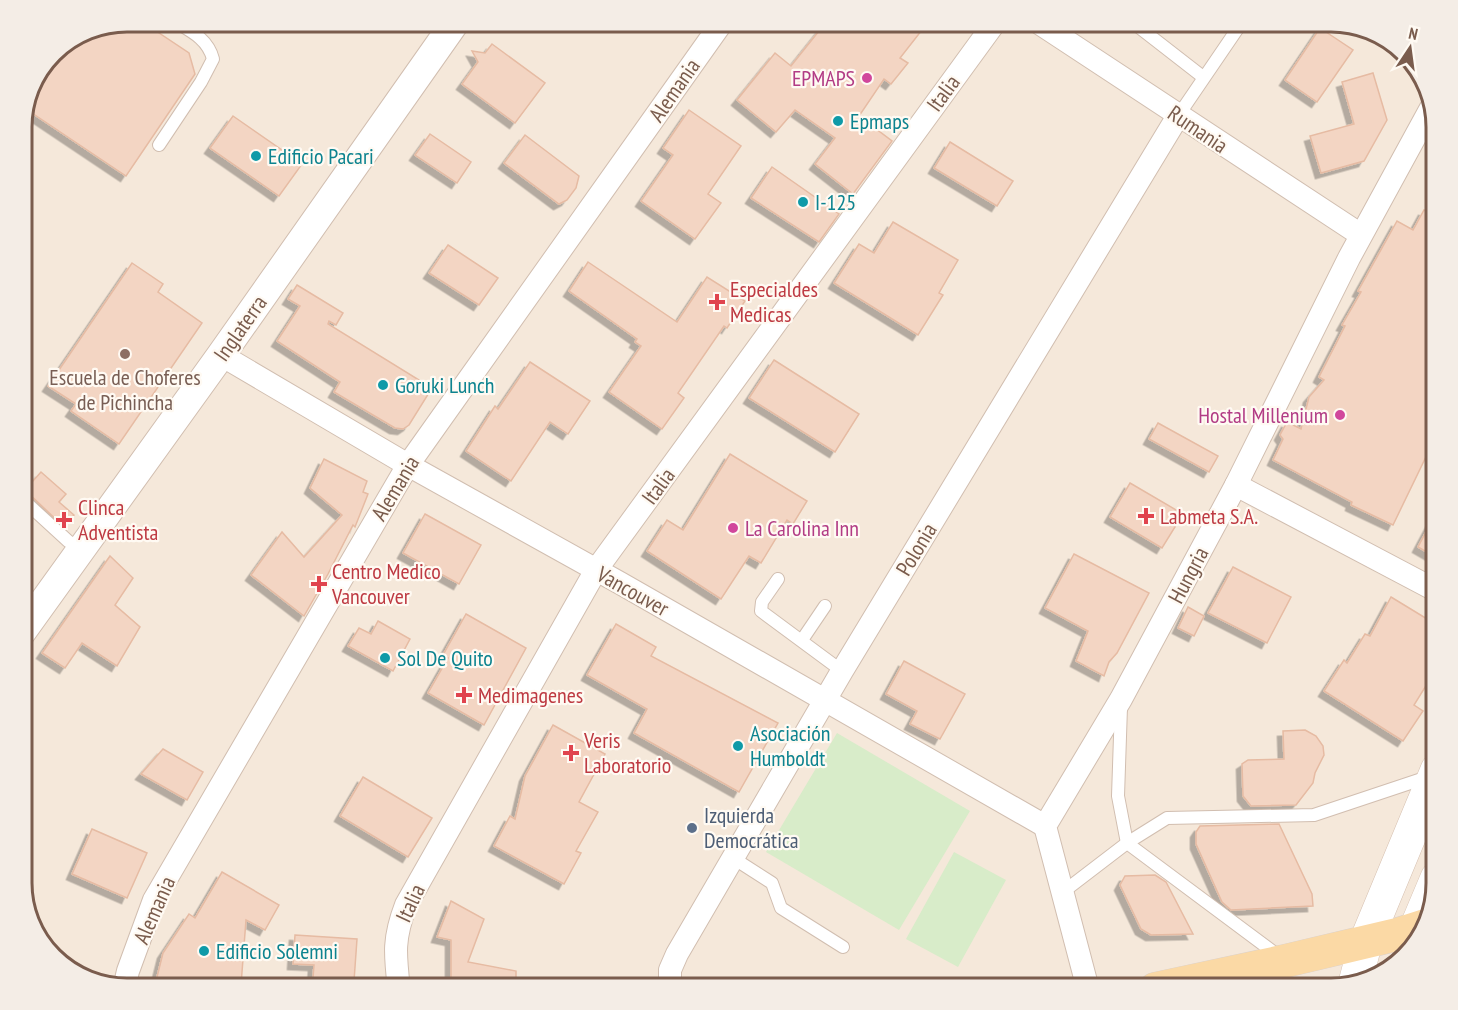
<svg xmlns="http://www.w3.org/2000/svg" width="1458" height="1010" font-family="'PT Sans Narrow',sans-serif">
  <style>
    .residential { fill: #f5e8da }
    .green { fill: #d8ecc9 }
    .building { fill: #f3d5c3; stroke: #e6bba3; stroke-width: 1.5; filter: url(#shadow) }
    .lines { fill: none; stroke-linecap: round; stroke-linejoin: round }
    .service-casing { stroke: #d1beb0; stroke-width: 14 }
    .minor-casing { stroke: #d1beb0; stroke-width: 24 }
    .tertiary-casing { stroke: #d1beb0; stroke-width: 30 }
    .secondary-casing { stroke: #d6c0b0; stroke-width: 34 }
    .primary-casing { stroke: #dad1cd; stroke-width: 34 }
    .service { stroke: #fff; stroke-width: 12 }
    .minor { stroke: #fff; stroke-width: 22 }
    .tertiary { stroke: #fff; stroke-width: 28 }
    .secondary { stroke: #fff; stroke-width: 33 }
    .primary { stroke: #fbd9a5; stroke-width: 33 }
    .hotel-dot { fill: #d1479c; stroke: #fffaf3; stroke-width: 2 }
    .culture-dot { fill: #0f9aa8; stroke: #fffaf3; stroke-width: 2 }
    .health-dot { fill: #e0444e; stroke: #fffaf3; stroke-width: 2 }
    .education-dot { fill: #8d6e63; stroke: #fffaf3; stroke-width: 2 }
    .service-dot { fill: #5c6f8a; stroke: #fffaf3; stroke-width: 2 }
    .labels { text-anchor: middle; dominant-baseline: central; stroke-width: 4.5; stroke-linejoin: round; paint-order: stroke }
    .hotel-label { font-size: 22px; fill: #b23c85; stroke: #fffaf3; text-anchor: end }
    .street-label { font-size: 22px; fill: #7a5c4d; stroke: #fffaf3 }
    .culture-label { font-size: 22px; fill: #0d838f; stroke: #fffaf3; text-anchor: start }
    .health-label { font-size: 22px; fill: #be3a42; stroke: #fffaf3; text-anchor: start }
    .education-label { font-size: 22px; fill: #785e54; stroke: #fffaf3 }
    .service-label { font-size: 22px; fill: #4e5e75; stroke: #fffaf3; text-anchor: start }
    .rim { fill: none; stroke: #7a5c4d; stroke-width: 3 }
  </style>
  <defs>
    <filter id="shadow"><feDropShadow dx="-5.5" dy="5.5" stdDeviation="0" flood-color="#0004"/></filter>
  </defs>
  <rect width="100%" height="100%" fill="#fdf6ec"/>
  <path class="residential" d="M126,21H1332L1392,41L1426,79L1437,126V884L1419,943L1384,975L1332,989H126L67,971L35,936L21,890V120L52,52L86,29Z"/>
  <g class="green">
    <path d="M837,733L970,811L899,930L766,852Z"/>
    <path d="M954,852L1006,880L958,967L906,939Z"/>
  </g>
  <g class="building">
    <path d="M126,21H141L189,53L195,74L126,176L26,109L52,52L86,29Z"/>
    <path d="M827,21H929L900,58L908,63L891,84L884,79L859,116L892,141L853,194L815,164L835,138L795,110L776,132L737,100L775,53L791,66Z"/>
    <path d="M1320,28L1353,50L1317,102L1285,80Z"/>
    <path d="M492,44L545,83L515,123L462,84L478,62L472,51L485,53Z"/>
    <path d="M1373,73L1387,120L1364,161L1321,173L1310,136L1354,124L1342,82Z"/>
    <path d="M689,110L741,146L708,194L721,203L695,239L641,201L673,155L663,148Z"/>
    <path d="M233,116L302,164L279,196L210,148Z"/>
    <path d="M430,134L471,162L457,183L415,155Z"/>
    <path d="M525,135L579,176L576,188L567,200L559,204L504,163Z"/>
    <path d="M950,142L1013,181L997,206L934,168Z"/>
    <path d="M772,167L839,214L819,242L751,198Z"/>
    <path d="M1424,210L1437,216V434L1393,525L1351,505L1352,502L1273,460L1283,439L1280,435L1287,422L1301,429L1309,397L1324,380L1319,377L1345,326L1342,325L1361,292L1358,291L1397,221L1413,230Z"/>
    <path d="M893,222L958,260L939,293L943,295L918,335L834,283L859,244L874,253Z"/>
    <path d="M448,245L498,278L479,305L429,273Z"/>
    <path d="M588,262L677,322L707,277L745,301L727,328L724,326L678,393L684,398L662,429L609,392L641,346L635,342L637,339L569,291Z"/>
    <path d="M132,263L163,284L158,292L202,323L119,444L71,411L76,404L48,386Z"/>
    <path d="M297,285L343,313L336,325L329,321L328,324L432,388L409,425L403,429L395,428L334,392L340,382L277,341L300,306L288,299Z"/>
    <path d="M774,360L859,414L835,452L749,398Z"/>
    <path d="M530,362L590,401L568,434L550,422L511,481L466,451L495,406L498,409Z"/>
    <path d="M1158,423L1218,456L1209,472L1149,439Z"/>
    <path d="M730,454L807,501L793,524L787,520L761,563L749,556L721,599L647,551L667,520L683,530Z"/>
    <path d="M324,459L367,481L363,492L368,494L355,527L353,525L328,574L304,616L251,575L282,532L304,557L342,515L310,488Z"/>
    <path d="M41,472L66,494L59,502L74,515L64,527L27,492L21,490V480L26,474L33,481Z"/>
    <path d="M1130,483L1183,514L1162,548L1110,517Z"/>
    <path d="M1437,511V558L1418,547Z"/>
    <path d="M425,514L481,545L459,584L403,553Z"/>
    <path d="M1074,554L1149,593L1117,653L1109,662L1104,676L1076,661L1088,631L1045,608Z"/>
    <path d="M110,556L133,578L115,605L140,627L117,666L82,643L65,668L42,653Z"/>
    <path d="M1233,567L1291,597L1267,643L1208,613Z"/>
    <path d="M1391,597L1437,625V668L1414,705L1423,711L1403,741L1324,691L1344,660L1347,663L1365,634L1370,636Z"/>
    <path d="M1188,607L1204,616L1194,636L1178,628Z"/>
    <path d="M466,614L526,648L484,725L428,693L448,658L443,655Z"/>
    <path d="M378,621L410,639L393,671L348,646L359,628L371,634Z"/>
    <path d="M616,624L656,647L651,656L778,723L739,792L634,733L647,709L587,675Z"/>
    <path d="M904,661L965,694L940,739L910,724L917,711L886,694Z"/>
    <path d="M553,725L605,754L579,802L598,812L576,851L581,853L564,884L494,846L510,816L515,819L525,776Z"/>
    <path d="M1305,730L1316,736L1323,746L1324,755L1315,773L1313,783L1296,805L1251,806L1243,796L1242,764L1248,760L1284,759L1283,731Z"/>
    <path d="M163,749L203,772L187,800L141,774Z"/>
    <path d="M363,777L432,818L408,857L340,816Z"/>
    <path d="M1279,824L1312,894L1313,906L1231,910L1222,902L1196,844V832L1200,826Z"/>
    <path d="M92,829L147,853L127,898L72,874Z"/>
    <path d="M222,872L279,905L265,930L246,920L241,985L218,989H154L163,953L189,914L195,918Z"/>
    <path d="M1155,875L1166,882L1193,934L1151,935L1141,929L1120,885L1125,876Z"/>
    <path d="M451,901L484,919L468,962L516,971V989H451V940L437,937Z"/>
    <path d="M295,935L357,939L354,981L313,978L314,965L293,964Z"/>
  </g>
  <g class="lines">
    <g class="service-casing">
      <g id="service">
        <path d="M1131,21L1203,77"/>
        <path d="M1178,116L1238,28"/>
        <path d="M159,145L201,82L213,59C208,39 191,31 174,21"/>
        <path d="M21,498L68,541L81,550"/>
        <path d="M778,579L762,602L761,611L842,671"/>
        <path d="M802,640L825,606"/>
        <path d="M1121,707L1118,796L1127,843L1280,957"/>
        <path d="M733,858L772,883L781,908L843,947"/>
        <path d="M1063,892L1127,843L1167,818L1314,815L1428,777"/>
      </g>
    </g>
    <g class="minor-casing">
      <g id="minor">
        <path d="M1036,21L1361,235"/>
        <path d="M221,355L408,465L620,583L1045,826"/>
        <path d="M1236,485L1437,591"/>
        <path d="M124,988L128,971L154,900L408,465L723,21"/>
        <path d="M399,989C395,954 393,939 406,905L596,570L996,21"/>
        <path d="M670,989V970L677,954L842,671L1178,116"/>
        <path d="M1088,989L1045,826L1121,699L1236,485L1349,258L1432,106"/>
      </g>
    </g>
    <g class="tertiary-casing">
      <path id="tertiary" d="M21,633L221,355L456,21"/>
    </g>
    <g class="secondary-casing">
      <g id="secondary">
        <path d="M1410,951L1416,928L1437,878"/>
        <path d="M1355,983L1366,941L1437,770"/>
      </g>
    </g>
    <g class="primary-casing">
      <path id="primary" d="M1155,989L1285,961L1399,934L1424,926"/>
    </g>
    <use href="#service" class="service"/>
    <use href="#minor" class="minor"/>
    <use href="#tertiary" class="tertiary"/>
    <use href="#secondary" class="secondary"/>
    <use href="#primary" class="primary"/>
  </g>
  <g class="hotel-dot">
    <circle cx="867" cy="78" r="6"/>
    <circle cx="1340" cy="415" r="6"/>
    <circle cx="733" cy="528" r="6"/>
  </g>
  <g class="culture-dot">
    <circle cx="838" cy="121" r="6"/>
    <circle cx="256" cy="156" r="6"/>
    <circle cx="803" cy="202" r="6"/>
    <circle cx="383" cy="385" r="6"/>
    <circle cx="385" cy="658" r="6"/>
    <circle cx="738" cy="746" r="6"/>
    <circle cx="204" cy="951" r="6"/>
  </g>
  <g class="health-dot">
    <path d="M714 293h6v6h6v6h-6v6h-6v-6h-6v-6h6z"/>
    <path d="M1143 507h6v6h6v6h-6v6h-6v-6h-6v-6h6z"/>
    <path d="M61 511h6v6h6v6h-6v6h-6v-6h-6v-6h6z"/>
    <path d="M316 575h6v6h6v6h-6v6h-6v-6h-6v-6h6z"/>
    <path d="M461 686h6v6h6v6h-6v6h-6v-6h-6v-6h6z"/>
    <path d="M568 744h6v6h6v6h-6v6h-6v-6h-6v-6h6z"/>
  </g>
  <circle class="education-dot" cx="125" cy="354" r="6"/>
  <circle class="service-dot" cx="692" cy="828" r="6"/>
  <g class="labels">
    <g class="hotel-label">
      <text x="855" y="78">EPMAPS</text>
      <text x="1328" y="415">Hostal Millenium</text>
      <text x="745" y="528" text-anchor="start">La Carolina Inn</text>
    </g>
    <g class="street-label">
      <text transform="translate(674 90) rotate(-55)">Alemania</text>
      <text transform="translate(943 93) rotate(-54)">Italia</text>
      <text transform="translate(1198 129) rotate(34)">Rumania</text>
      <text transform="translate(240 328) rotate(-55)">Inglaterra</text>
      <text transform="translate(658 486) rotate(-54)">Italia</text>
      <text transform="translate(395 488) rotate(-59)">Alemania</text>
      <text transform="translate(916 549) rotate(-59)">Polonia</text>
      <text transform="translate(1188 575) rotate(-62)">Hungria</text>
      <text transform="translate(633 591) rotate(29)">Vancouver</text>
      <text transform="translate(410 903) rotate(-65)">Italia</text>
      <text transform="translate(154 910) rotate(-66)">Alemania</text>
    </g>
    <g class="culture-label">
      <text x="850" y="121">Epmaps</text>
      <text x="268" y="156">Edificio Pacari</text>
      <text x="815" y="202">I-125</text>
      <text x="395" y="385">Goruki Lunch</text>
      <text x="397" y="658">Sol De Quito</text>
      <text x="750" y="733">Asociación<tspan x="750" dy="25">Humboldt</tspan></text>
      <text x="216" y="951">Edificio Solemni</text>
    </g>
    <g class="health-label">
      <text x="730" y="289">Especialdes<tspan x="730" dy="25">Medicas</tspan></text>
      <text x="78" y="507">Clinca<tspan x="78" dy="25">Adventista</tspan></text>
      <text x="1160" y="516">Labmeta S.A.</text>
      <text x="332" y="571">Centro Medico<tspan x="332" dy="25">Vancouver</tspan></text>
      <text x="478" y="695">Medimagenes</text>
      <text x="584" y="740">Veris<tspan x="584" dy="25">Laboratorio</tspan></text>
    </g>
    <g class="education-label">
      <text x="125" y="377">Escuela de Choferes<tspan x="125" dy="25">de Pichincha</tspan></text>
    </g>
    <g class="service-label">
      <text x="704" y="815">Izquierda<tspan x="704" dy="25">Democrática</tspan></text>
    </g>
  </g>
  <path d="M0 0H1458V1010H0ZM127 32H1331A95 95 0 0 1 1426 127V883A95 95 0 0 1 1331 978H127A95 95 0 0 1 32 883V127A95 95 0 0 1 127 32Z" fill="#f4ede6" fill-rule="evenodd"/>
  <path class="rim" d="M127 32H1331A95 95 0 0 1 1426 127V883A95 95 0 0 1 1331 978H127A95 95 0 0 1 32 883V127A95 95 0 0 1 127 32Z"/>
  <g transform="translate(1410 48) rotate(13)" stroke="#fffaf3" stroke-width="4.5" paint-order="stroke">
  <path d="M0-4.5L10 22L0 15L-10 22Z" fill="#7a5c4d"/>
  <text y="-9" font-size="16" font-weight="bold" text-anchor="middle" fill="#7a5c4d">N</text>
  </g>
</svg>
